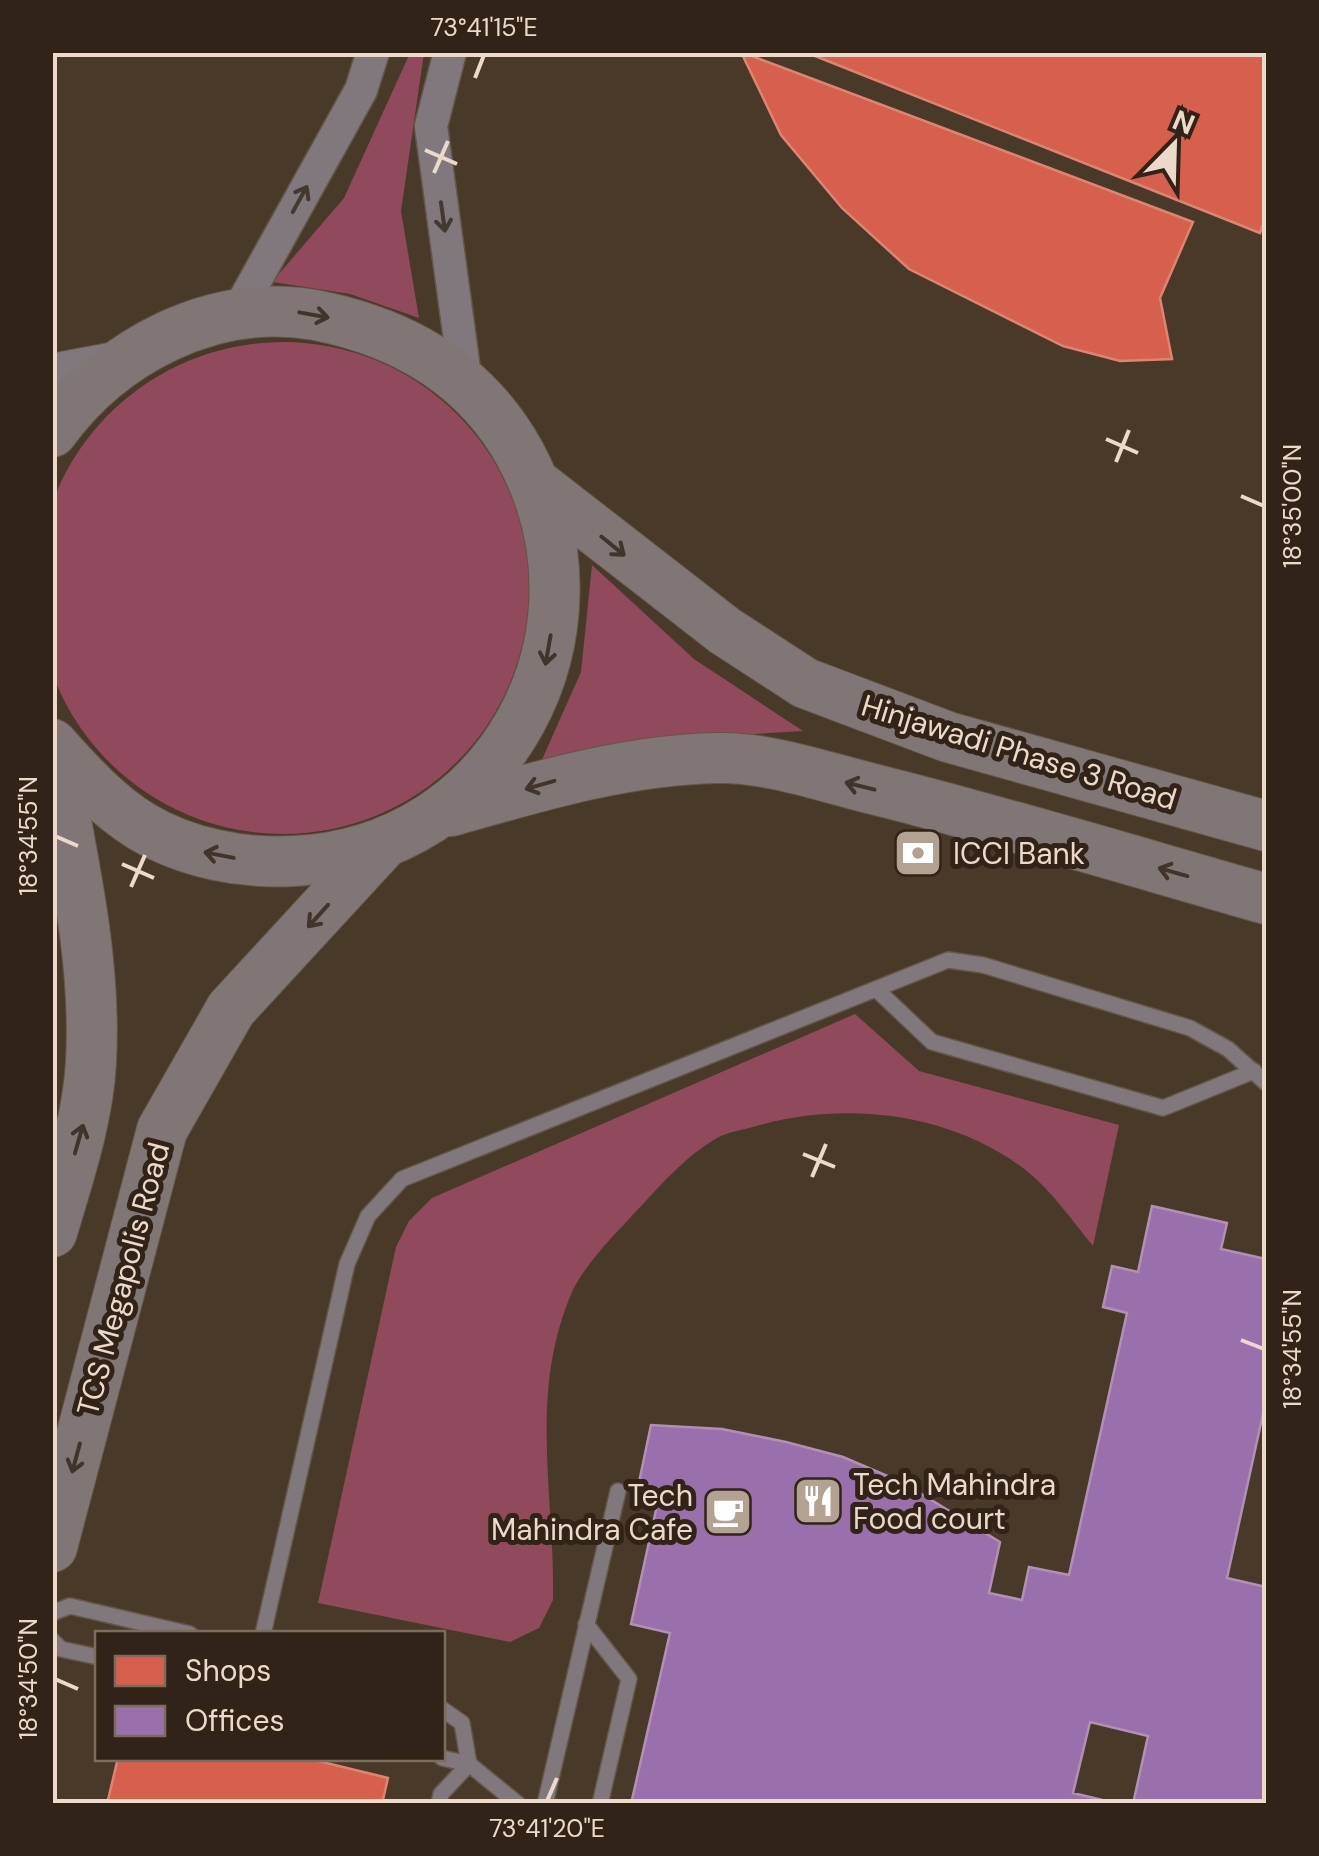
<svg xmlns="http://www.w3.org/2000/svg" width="1319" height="1856" font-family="'DM Sans',sans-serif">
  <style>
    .green { fill: #904a5b }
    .shops { fill: #d6604d; stroke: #dd8472; stroke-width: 2.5 }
    .offices { fill: #9970ab; stroke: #b290b4; stroke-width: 2.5 }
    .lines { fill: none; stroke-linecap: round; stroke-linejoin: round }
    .service-casing { stroke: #645648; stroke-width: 18 }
    .minor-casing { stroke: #645648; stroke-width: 35 }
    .tertiary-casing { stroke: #645648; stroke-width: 42 }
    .primary-casing { stroke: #645648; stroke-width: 52 }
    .service { stroke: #80787d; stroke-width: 15 }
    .minor { stroke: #80787d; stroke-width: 32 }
    .tertiary { stroke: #80787d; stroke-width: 40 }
    .primary { stroke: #817676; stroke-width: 50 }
    .oneway { stroke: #453830 }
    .oneway2 { stroke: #41342a }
    .ticks { fill: none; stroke: #ecd9c9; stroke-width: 4 }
    .labels { text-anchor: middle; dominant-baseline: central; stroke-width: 10; stroke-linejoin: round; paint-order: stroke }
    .street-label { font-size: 30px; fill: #ecd9c9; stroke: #312317 }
    .poi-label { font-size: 30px; fill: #ecd9c9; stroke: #312317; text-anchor: start }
    .neatline { fill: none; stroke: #ecd9c9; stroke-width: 4 }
    .ticks-label { font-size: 25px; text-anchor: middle; fill: #ecd9c9 }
  </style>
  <rect width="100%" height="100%" fill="#493929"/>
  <g class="green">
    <path d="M410,53H424L401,211L419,318L350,294L272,282L344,198Z"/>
    <circle cx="283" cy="588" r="246"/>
    <path d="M592,565L694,659L803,731L674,739L540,764L581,672Z"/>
    <path d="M855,1014L919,1071L1119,1125L1093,1246C1073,1222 1052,1191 1028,1172C952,1112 844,1100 753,1127C742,1130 727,1132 717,1138C689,1154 664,1181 643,1204C621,1228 585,1263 572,1292C528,1394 555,1494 553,1600L539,1628L510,1642L318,1603L396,1247L409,1221L432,1198Z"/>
  </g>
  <g class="shops">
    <path d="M741,52L1193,222L1160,298L1172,359L1120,361L1063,346L909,269L842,208L781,135Z"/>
    <path d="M805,52H1266V216L1260,233Z"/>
    <path d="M118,1758H306L388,1778L382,1804H107Z"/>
  </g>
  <path class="offices" d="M1152,1206L1227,1223L1221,1249L1266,1259V1400L1227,1578L1266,1587V1804H1133L1148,1736L1090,1722L1073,1793L1119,1804H631L670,1633L631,1624L660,1492L638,1487L651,1425L722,1429L786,1442L843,1457L902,1482L1000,1542L989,1593L1022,1600L1029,1567L1069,1575L1127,1313L1103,1307L1112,1266L1138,1272Z"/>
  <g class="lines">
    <g class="service-casing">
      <g id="service">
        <path d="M876,989L932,1042L1163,1108L1254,1071"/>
        <path d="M52,1613L70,1606L190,1634"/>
        <path d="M586,1624L629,1679L600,1804"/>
        <path d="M263,1634L347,1264L368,1216L402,1179L948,960L983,965L1190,1028L1228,1049L1266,1083"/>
        <path d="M52,1640L61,1649L98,1657"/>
        <path d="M442,1709L462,1723L469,1764"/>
        <path d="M442,1758L469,1764L518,1804"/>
        <path d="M439,1804L441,1794L469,1764"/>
        <path d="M545,1804L618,1491"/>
      </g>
    </g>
    <g class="minor-casing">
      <g id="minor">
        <path d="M450,52L431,126L466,384"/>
        <path d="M236,315L361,90L373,52"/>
      </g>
    </g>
    <g class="tertiary-casing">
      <path id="tertiary" d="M52,374L121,361"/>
    </g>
    <g class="primary-casing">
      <g id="primary">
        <path d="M52,432C111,351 213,297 315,315C402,332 476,374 520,454C617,633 500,852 294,861C242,864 186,853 141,826C106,804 80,775 52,744"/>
        <path d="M537,485L725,631L805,683L948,737L1266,826"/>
        <path d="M52,745C70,850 97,955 91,1062C88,1120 68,1177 52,1232"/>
        <path d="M451,811C539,786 625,760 717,758C769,757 824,777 873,789C1005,822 1136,862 1266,899"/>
        <path d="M52,1547L162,1130L231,1009L383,844"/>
      </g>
    </g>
    <use href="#service" class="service"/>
    <use href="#minor" class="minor"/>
    <use href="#tertiary" class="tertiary"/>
    <use href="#primary" class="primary"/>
  </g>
  <defs><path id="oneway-shaft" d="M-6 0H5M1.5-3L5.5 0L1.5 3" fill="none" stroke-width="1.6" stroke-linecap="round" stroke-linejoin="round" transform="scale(2.5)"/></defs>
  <g class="oneway">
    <use href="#oneway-shaft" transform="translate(300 199) rotate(-61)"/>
    <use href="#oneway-shaft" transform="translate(443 217) rotate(82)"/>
  </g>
  <g class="oneway2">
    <use href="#oneway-shaft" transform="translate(314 315) rotate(10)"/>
    <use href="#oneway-shaft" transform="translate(613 546) rotate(39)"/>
    <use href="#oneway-shaft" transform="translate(548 650) rotate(100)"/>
    <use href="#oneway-shaft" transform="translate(540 785) rotate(164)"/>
    <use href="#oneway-shaft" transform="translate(860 786) rotate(-166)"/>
    <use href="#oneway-shaft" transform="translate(219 855) rotate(-169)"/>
    <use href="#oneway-shaft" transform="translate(1173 872) rotate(-164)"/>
    <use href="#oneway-shaft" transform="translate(318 916) rotate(132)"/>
    <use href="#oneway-shaft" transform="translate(79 1139) rotate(-74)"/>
    <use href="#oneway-shaft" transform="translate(76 1458) rotate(105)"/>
  </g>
  <path class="ticks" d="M475,78L484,55M425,150L457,164M434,173L448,141M1106,439L1138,453M1116,462L1129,430M1241,496L1264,506M55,836L78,846M122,864L154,878M131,887L145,855M803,1154L835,1167M812,1177L826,1144M1241,1340L1264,1349M55,1679L78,1689M547,1801L557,1778"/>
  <defs>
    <g id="bank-square" transform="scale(2.5)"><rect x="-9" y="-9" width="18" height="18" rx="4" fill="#b3a191" stroke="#312317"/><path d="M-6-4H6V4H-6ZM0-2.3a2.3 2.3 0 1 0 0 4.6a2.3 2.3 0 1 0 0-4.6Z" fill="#fff"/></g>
    <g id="restaurant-square" transform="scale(2.5)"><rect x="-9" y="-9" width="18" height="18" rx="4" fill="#b3a191" stroke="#312317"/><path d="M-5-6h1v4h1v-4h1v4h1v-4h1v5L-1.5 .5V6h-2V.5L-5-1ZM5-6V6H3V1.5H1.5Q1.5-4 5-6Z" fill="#fff"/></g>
    <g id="cafe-square" transform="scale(2.5)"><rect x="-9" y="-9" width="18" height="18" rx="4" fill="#b3a191" stroke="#312317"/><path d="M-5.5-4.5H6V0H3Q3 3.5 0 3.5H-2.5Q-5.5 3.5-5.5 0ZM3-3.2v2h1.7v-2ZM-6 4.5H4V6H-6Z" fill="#fff"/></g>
  </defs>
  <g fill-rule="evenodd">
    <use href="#bank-square" x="918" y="853"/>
    <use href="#restaurant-square" x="818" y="1501"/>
    <use href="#cafe-square" x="728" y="1512"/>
  </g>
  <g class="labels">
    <g class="street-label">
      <text transform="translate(1019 752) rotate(17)">Hinjawadi Phase 3 Road</text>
      <text transform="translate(123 1279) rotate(-75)">TCS Megapolis Road</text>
    </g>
    <g class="poi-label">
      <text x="953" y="853">ICCI Bank</text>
      <text x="853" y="1484">Tech Mahindra<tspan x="853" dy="34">Food court</tspan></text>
      <text x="693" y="1495" text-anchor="end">Tech<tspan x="693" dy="34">Mahindra Cafe</tspan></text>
    </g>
  </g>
  <rect width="1319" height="1856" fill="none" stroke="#312317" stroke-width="110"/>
  <rect x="95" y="1631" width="350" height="130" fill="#312317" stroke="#7c6c5e" stroke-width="2.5"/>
  <rect x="115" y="1656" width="50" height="30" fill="#d6604d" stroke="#7c6c5e" stroke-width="2.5"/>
  <text x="185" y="1681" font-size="30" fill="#ecd9c9">Shops</text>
  <rect x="115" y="1706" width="50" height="30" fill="#9970ab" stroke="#7c6c5e" stroke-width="2.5"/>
  <text x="185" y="1731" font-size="30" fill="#ecd9c9">Offices</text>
  <g transform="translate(1174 145) rotate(23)" stroke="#312317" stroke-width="8" paint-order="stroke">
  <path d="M0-8L18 38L0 25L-18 38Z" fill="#ecd9c9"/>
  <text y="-15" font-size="28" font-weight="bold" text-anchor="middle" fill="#ecd9c9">N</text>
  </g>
  <rect x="55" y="55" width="1209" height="1746" class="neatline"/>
  <g class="ticks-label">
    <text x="484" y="36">73°41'15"E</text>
    <text transform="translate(1292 506) rotate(-90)" y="9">18°35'00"N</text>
    <text transform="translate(28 836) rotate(-90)" y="9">18°34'55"N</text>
    <text transform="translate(1292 1349) rotate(-90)" y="9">18°34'55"N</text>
    <text transform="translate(28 1679) rotate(-90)" y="9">18°34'50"N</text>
    <text x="547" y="1837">73°41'20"E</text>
  </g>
</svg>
